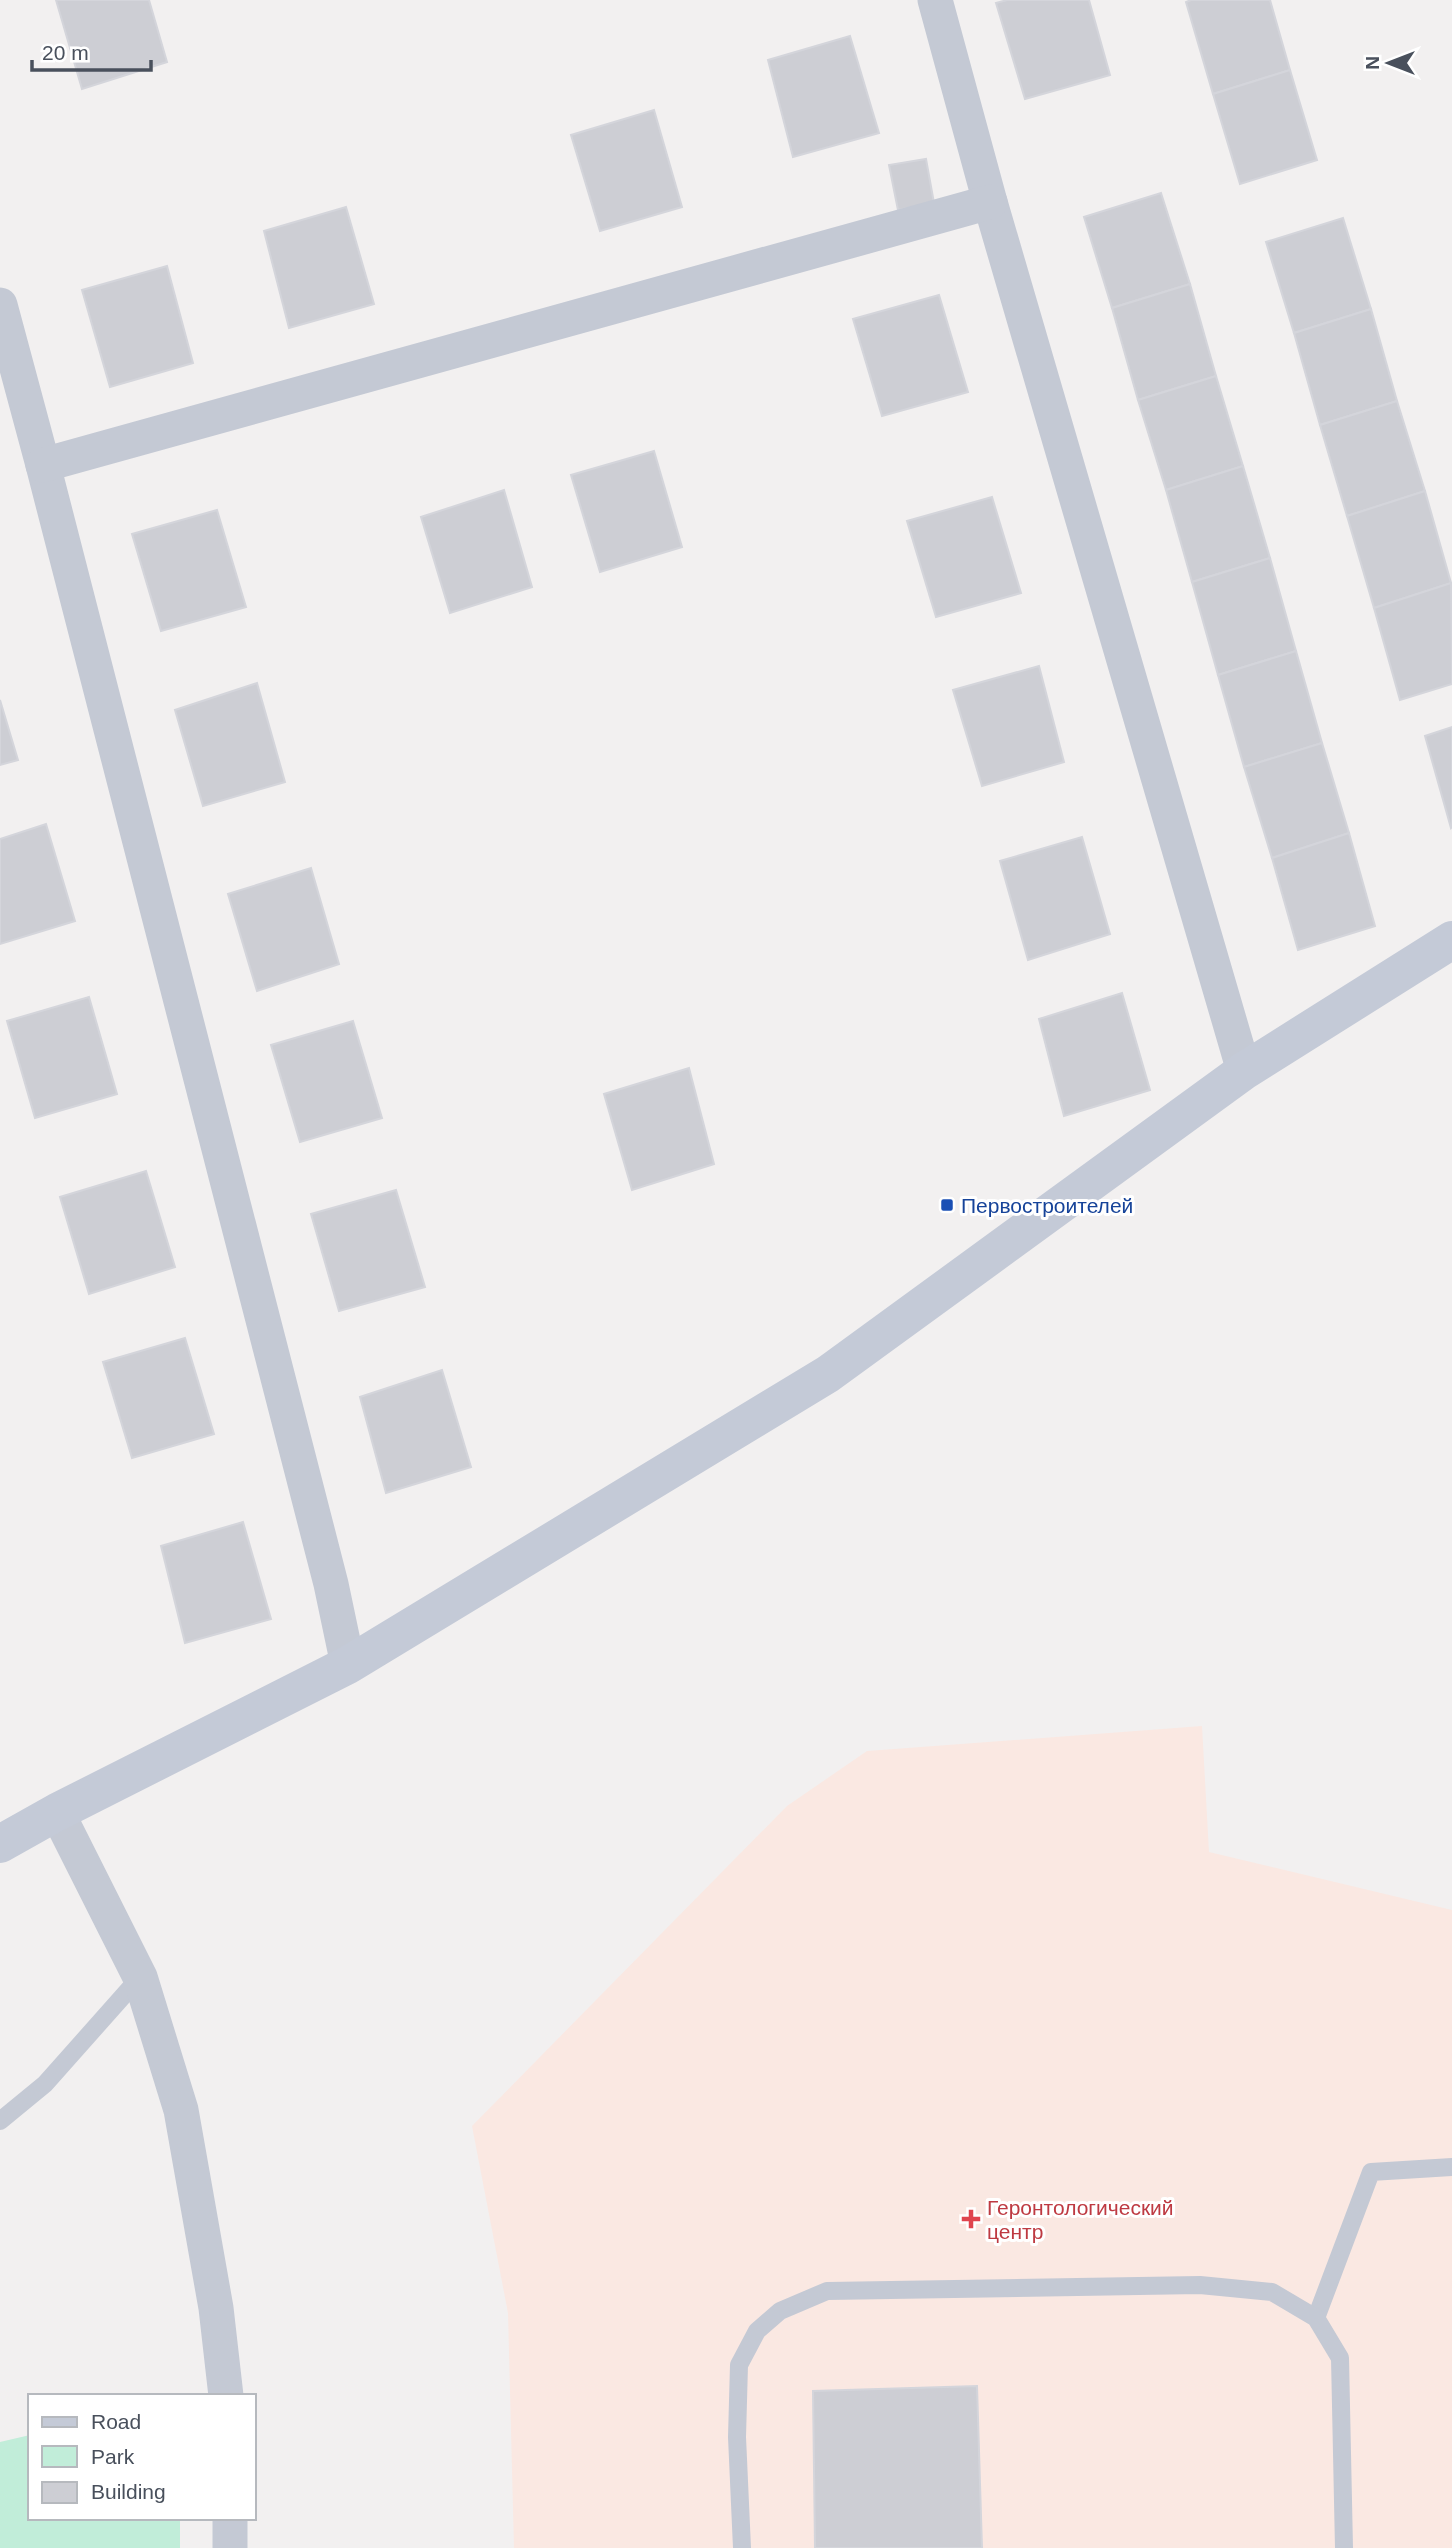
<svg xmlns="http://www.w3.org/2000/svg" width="1452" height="2548" font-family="Helvetica,sans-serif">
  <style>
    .medical { fill: #fae8e2 }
    .green { fill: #c1edd9 }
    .building { fill: #cdced4; stroke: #d4d5db; stroke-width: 2 }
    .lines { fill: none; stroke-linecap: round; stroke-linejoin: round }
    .lane { stroke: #c4c9d4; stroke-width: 18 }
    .street { stroke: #c4c9d4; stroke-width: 35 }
    .secondary { stroke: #c4cad7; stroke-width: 38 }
    .transit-dot { fill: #1a4fb4; stroke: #fff; stroke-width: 2.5 }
    .health-dot { fill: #e0444e; stroke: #fff; stroke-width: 2.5 }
    .labels { text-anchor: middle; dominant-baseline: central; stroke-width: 6; stroke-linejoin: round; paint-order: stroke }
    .transit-label { font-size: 21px; fill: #164399; stroke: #fff; text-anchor: start }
    .health-label { font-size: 21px; fill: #be3a42; stroke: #fff; text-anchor: start }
  </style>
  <rect width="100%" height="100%" fill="#f2f0f0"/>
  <path class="medical" d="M1202,1726L1209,1852L1452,1910V2548H514L508,2313L472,2126L787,1806L867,1751Z"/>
  <path class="green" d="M30,2435V2518H180V2548H0V2442Z"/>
  <g class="building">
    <path d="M56,0H149L167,62L82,89Z"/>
    <path d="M1007,0H1089L1110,75L1025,99L996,3Z"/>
    <path d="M1191,0H1270L1290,70L1213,94L1186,2Z"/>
    <path d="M850,36L879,133L793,157L768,60Z"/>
    <path d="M1290,70L1317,160L1240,184L1213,94Z"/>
    <path d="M654,110L682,207L600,231L571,135Z"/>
    <path d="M926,159L934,203L898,210L889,165Z"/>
    <path d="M1161,193L1190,284L1112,308L1084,217Z"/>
    <path d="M346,207L374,304L289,328L264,231Z"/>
    <path d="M1343,218L1371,309L1294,333L1266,242Z"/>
    <path d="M167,266L193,363L110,387L82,290Z"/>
    <path d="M1190,284L1216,376L1138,400L1112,308Z"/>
    <path d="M939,295L968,392L882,416L853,319Z"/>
    <path d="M1371,309L1397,401L1320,425L1294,333Z"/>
    <path d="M1216,376L1243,466L1166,490L1138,400Z"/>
    <path d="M1397,401L1425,491L1347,516L1320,425Z"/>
    <path d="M654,451L682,547L600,572L571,475Z"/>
    <path d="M1243,466L1270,558L1192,582L1166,490Z"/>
    <path d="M504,490L532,587L450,613L421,517Z"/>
    <path d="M1425,491L1451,583L1374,608L1347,516Z"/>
    <path d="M992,497L1021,593L936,617L907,521Z"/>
    <path d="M217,510L246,607L161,631L132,534Z"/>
    <path d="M1270,558L1296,651L1218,675L1192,582Z"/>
    <path d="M1451,583L1452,684L1400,700L1374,608Z"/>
    <path d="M1296,651L1322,743L1244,767L1218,675Z"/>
    <path d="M1039,666L1064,762L982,786L953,690Z"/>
    <path d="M257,683L285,782L203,806L175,710Z"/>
    <path d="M0,700L18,760L0,765Z"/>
    <path d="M1452,727V827L1451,828L1425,736Z"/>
    <path d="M1322,743L1349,833L1272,858L1244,767Z"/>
    <path d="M46,824L75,921L0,944V839Z"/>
    <path d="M1349,833L1375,926L1298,950L1272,858Z"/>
    <path d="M1082,837L1110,934L1028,960L1000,861Z"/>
    <path d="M311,868L339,964L257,991L228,894Z"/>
    <path d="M1122,993L1150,1090L1064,1116L1039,1019Z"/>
    <path d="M89,997L117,1094L35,1118L7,1021Z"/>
    <path d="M353,1021L382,1118L300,1142L271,1045Z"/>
    <path d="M689,1068L714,1164L632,1190L604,1094Z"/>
    <path d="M146,1171L175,1267L89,1294L60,1197Z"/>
    <path d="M396,1190L425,1287L339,1311L311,1214Z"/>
    <path d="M185,1338L214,1434L132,1458L103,1362Z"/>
    <path d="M442,1370L471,1467L386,1493L360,1397Z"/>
    <path d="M243,1522L271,1619L185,1643L161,1546Z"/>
    <path d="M977,2386L982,2548H815L813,2391Z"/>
  </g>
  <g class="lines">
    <g class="lane">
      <path d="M0,2121L45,2084L140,1977"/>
      <path d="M1316,2318L1371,2172L1452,2167"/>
      <path d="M742,2548L737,2437L739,2365L757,2331L780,2311L827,2291L1200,2285L1272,2292L1316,2318L1340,2358L1344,2548"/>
    </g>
    <g class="street">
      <path d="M935,0L990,202L1244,1071"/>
      <path d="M0,305L43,465L331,1584L348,1665"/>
      <path d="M43,465L990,202"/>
      <path d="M57,1812L140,1977L181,2110L216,2308L226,2396"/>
      <path d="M230,2518V2548"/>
    </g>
    <path class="secondary" d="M0,1844L57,1812L348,1665L828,1374L1244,1071L1452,940"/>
  </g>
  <rect class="transit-dot" x="940" y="1198" width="14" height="14" rx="3.5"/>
  <path class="health-dot" d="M967.5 2208.5h7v7h7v7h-7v7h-7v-7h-7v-7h7z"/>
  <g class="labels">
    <g class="transit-label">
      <text x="961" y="1205">Первостроителей</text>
    </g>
    <g class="health-label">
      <text x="987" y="2207">Геронтологический<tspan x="987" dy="24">центр</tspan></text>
    </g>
  </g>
  <rect x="28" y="2394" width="228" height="126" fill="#ffffff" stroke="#b6b9be" stroke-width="2"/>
  <rect x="42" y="2417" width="35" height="10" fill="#c4cad7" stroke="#b6b9be" stroke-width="2"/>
  <text x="91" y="2429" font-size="21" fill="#49505c">Road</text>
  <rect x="42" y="2446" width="35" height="21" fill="#c1edd9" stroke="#b6b9be" stroke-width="2"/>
  <text x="91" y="2464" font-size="21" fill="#49505c">Park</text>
  <rect x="42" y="2482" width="35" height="21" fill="#cdced4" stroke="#b6b9be" stroke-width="2"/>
  <text x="91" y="2499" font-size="21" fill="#49505c">Building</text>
  <g transform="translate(1389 63) rotate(270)" stroke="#ffffff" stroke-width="5" paint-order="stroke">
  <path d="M0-5L12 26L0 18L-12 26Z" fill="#49505c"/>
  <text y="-10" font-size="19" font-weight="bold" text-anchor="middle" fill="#49505c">N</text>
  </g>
  <path d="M32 60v10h119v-10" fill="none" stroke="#49505c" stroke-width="3.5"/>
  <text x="42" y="60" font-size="21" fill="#49505c" stroke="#ffffff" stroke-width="5" paint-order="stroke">20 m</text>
</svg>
